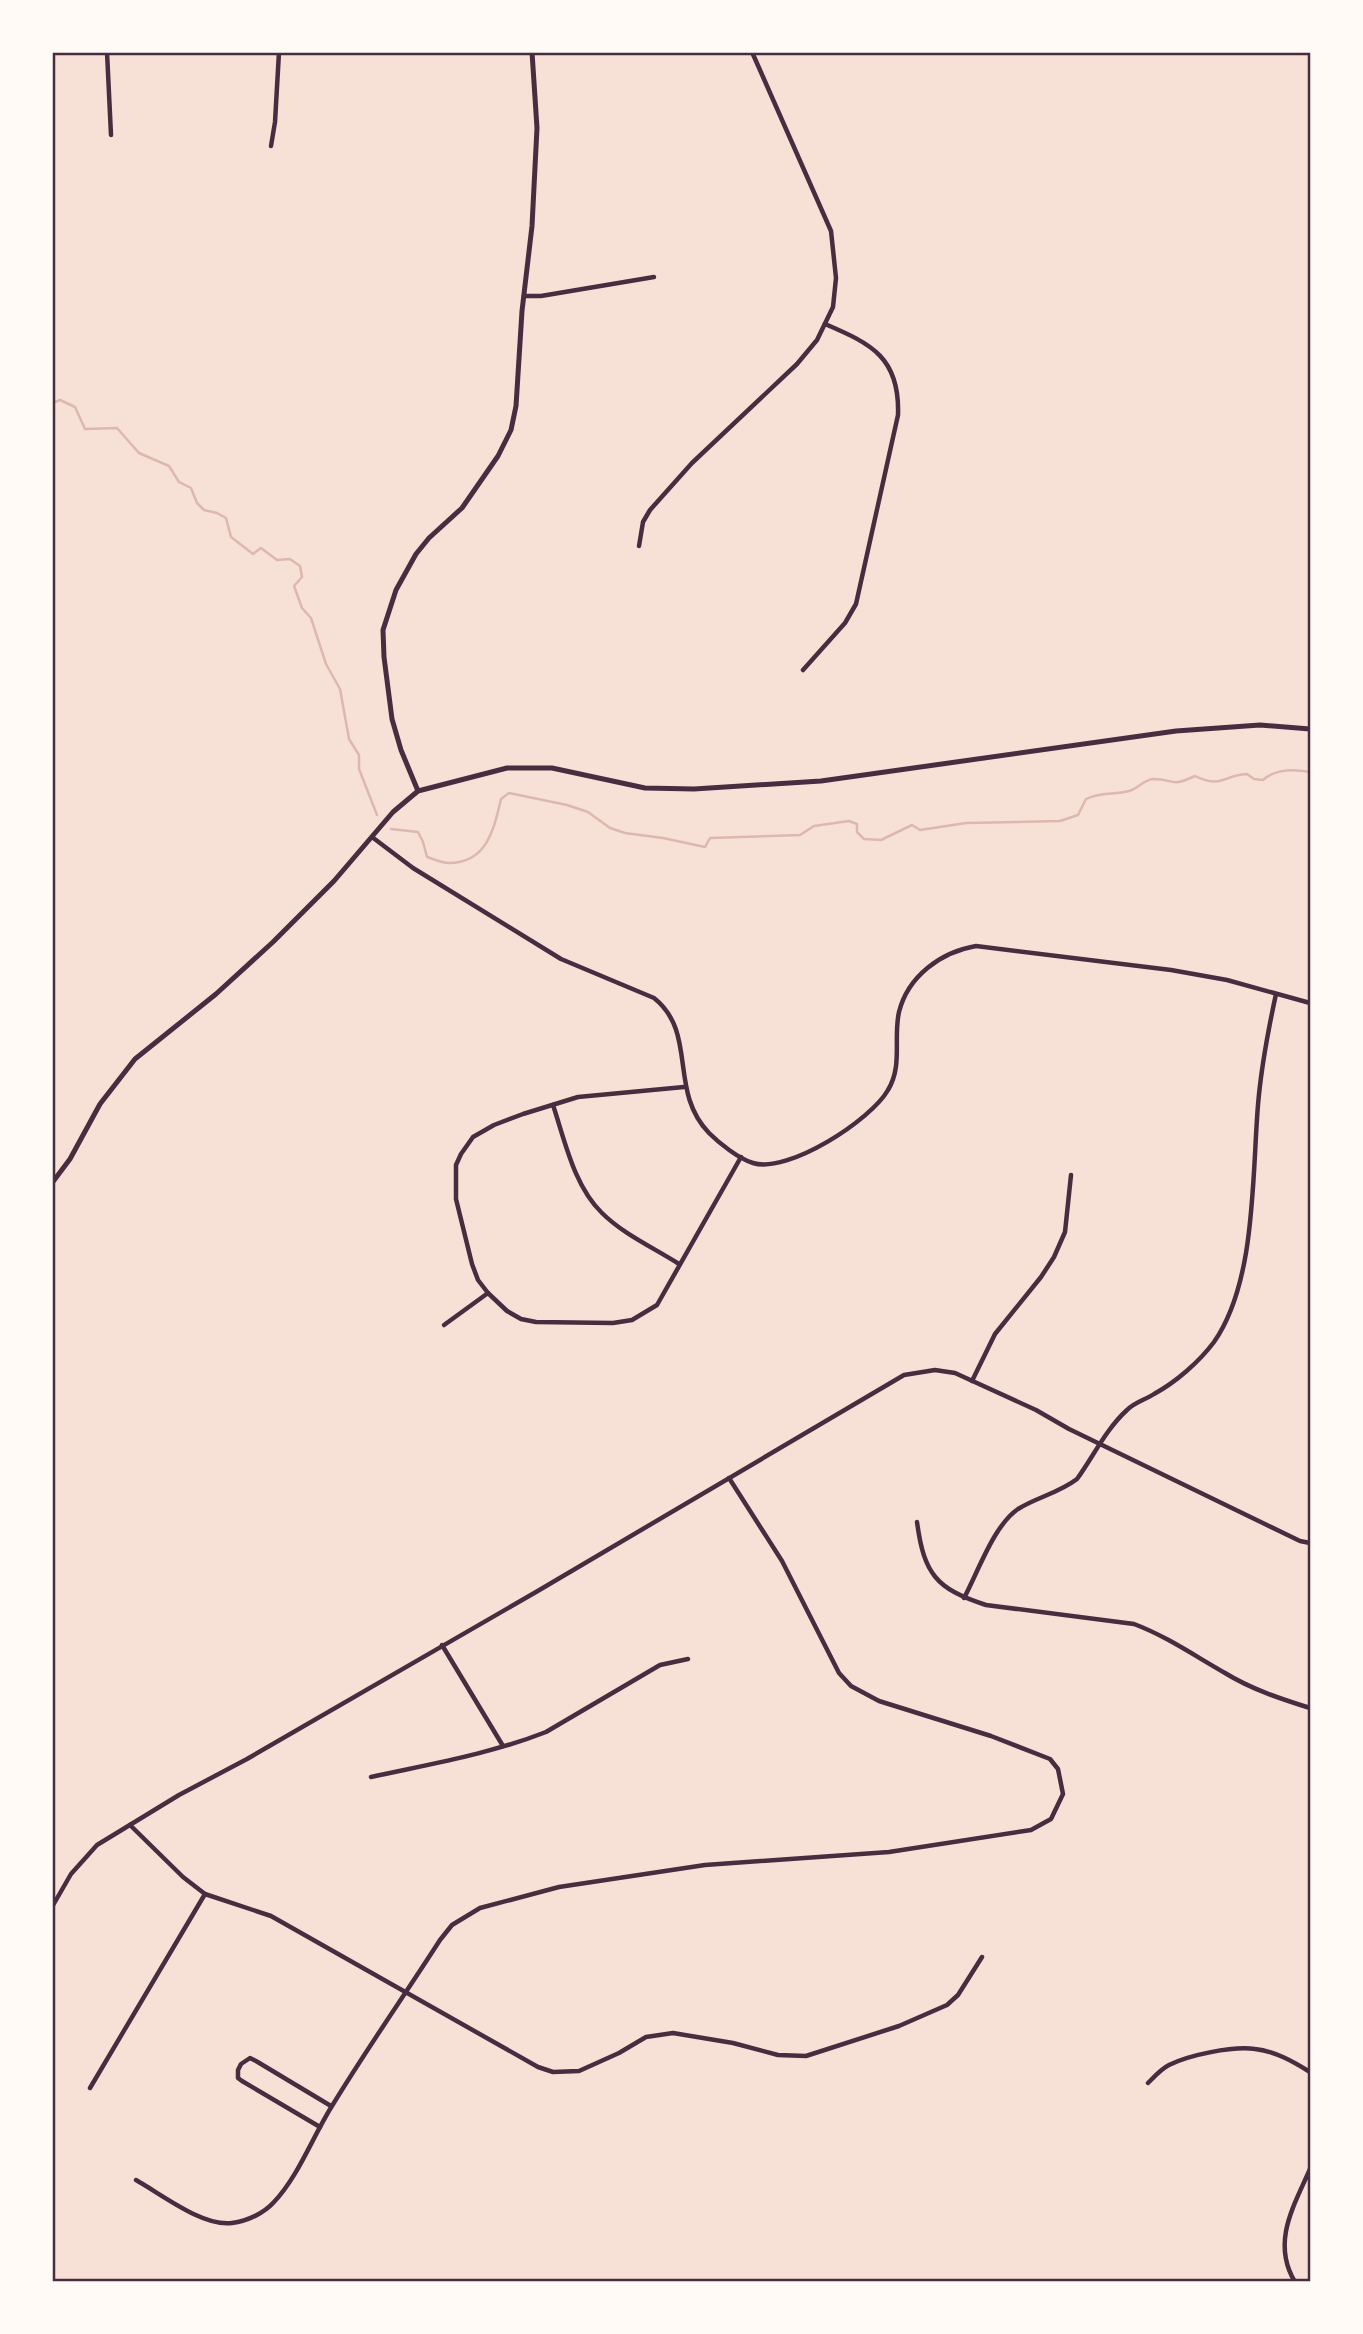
<svg xmlns="http://www.w3.org/2000/svg" width="1363" height="2334" font-family="'Space Grotesk',sans-serif">
  <style>
    .lines { fill: none; stroke-linecap: round; stroke-linejoin: round }
    .stream { stroke: #dcb8b0; stroke-width: 2.5 }
    .minor { stroke: #4a2c40; stroke-width: 4.5 }
    .tertiary { stroke: #4a2c40; stroke-width: 5 }
    .neatline { fill: none; stroke: #4a2c40; stroke-width: 2.5 }
  </style>
  <rect width="100%" height="100%" fill="#f7e1d7"/>
  <g class="lines">
    <g class="stream">
      <path d="M52,403L60,400L75,407L85,429L117,428L139,453L169,466L179,482L191,488L197,503L204,510L217,513L226,518L231,537L253,554L261,548L277,560L290,559L300,566L302,577L294,586L302,608L311,618L326,664L340,689L349,739L359,755V769L377,815"/>
      <path d="M391,829L418,832L423,842L427,857C433,859 442,863 449,863C487,863 494,829 501,799L509,793L567,805L588,812L610,828L625,833L663,838L705,847L710,838L800,835L814,826L849,821L857,824V832L864,839L881,840L912,825L920,830L966,823L1060,821L1078,815L1086,799C1100,792 1115,795 1129,791C1138,789 1143,780 1153,779C1176,779 1169,788 1195,776C1221,789 1224,775 1247,774L1254,779L1263,780C1276,768 1294,769 1310,772"/>
    </g>
    <g class="minor">
      <path d="M107,52L111,135"/>
      <path d="M271,146L275,122L279,52"/>
      <path d="M524,296H541L654,277"/>
      <path d="M639,546L643,522L650,510L692,463L797,364L817,340L833,307L836,278L831,231L752,52"/>
      <path d="M803,670L845,623L856,604L898,415C900,358 872,344 825,324"/>
      <path d="M372,837L413,868L561,959L654,998C698,1033 668,1091 709,1133C719,1143 739,1159 753,1163C788,1174 871,1120 888,1090C903,1065 893,1039 899,1012C908,976 941,952 976,946L1171,970L1227,980L1310,1003"/>
      <path d="M684,1087L578,1097L523,1114L494,1125L473,1137L461,1154L456,1165V1199L472,1264L478,1280L488,1293L507,1311L521,1319L536,1322L613,1323L632,1320L657,1305L741,1157"/>
      <path d="M553,1105C565,1141 574,1186 602,1213C623,1234 654,1248 679,1264"/>
      <path d="M444,1325L488,1293"/>
      <path d="M972,1381L995,1334L1041,1277L1054,1257L1065,1232L1071,1175"/>
      <path d="M917,1522C924,1574 936,1589 986,1605L1134,1624C1166,1636 1195,1656 1225,1673C1251,1689 1281,1699 1310,1708"/>
      <path d="M964,1598C978,1572 994,1525 1018,1509C1037,1497 1059,1493 1077,1479C1093,1457 1106,1429 1127,1410C1135,1402 1145,1400 1154,1394C1176,1382 1199,1362 1214,1342C1256,1282 1252,1177 1258,1105C1261,1068 1268,1031 1276,994"/>
      <path d="M442,1645L503,1746"/>
      <path d="M371,1777C430,1764 490,1754 546,1732L660,1665L688,1659"/>
      <path d="M130,1825L183,1877L205,1894L271,1916L538,2067L553,2072L579,2071L619,2053L646,2037L673,2033L733,2043L778,2055L806,2056L899,2026L947,2005L958,1995L982,1957"/>
      <path d="M52,1907L71,1874L97,1845L179,1795L247,1759L536,1592L904,1375L935,1370L955,1373L1036,1410L1069,1429L1300,1541L1310,1543"/>
      <path d="M1148,2083C1154,2077 1161,2069 1169,2065C1189,2055 1232,2046 1255,2049C1275,2051 1294,2062 1310,2072"/>
      <path d="M90,2088L205,1894"/>
      <path d="M320,2127L242,2081L238,2078V2070L241,2064L250,2058L256,2061L331,2106"/>
      <path d="M136,2180C161,2194 203,2227 232,2223C248,2221 264,2213 274,2202C298,2177 313,2136 332,2106C366,2050 404,1996 440,1940L452,1925L480,1908L559,1887L705,1865L889,1852L1031,1830L1051,1819L1063,1794L1058,1769L1050,1759L991,1736L879,1701L851,1686L839,1673L782,1561L729,1478"/>
      <path d="M1295,2282C1271,2242 1294,2206 1310,2169"/>
    </g>
    <g class="tertiary">
      <path d="M418,791L401,750L392,719L384,657L383,630L396,590L416,554L429,538L462,508L498,456L511,430L516,406L522,311L532,226L537,128L532,52"/>
      <path d="M52,1183L70,1159L100,1104L135,1059L216,994L273,942L334,881L393,812L418,791L507,768H552L645,788L694,789L821,781L1176,731L1260,725L1310,729"/>
    </g>
  </g>
  <rect width="1363" height="2334" fill="none" stroke="#fffaf5" stroke-width="108"/>
  <rect x="54" y="54" width="1255" height="2226" class="neatline"/>
</svg>
